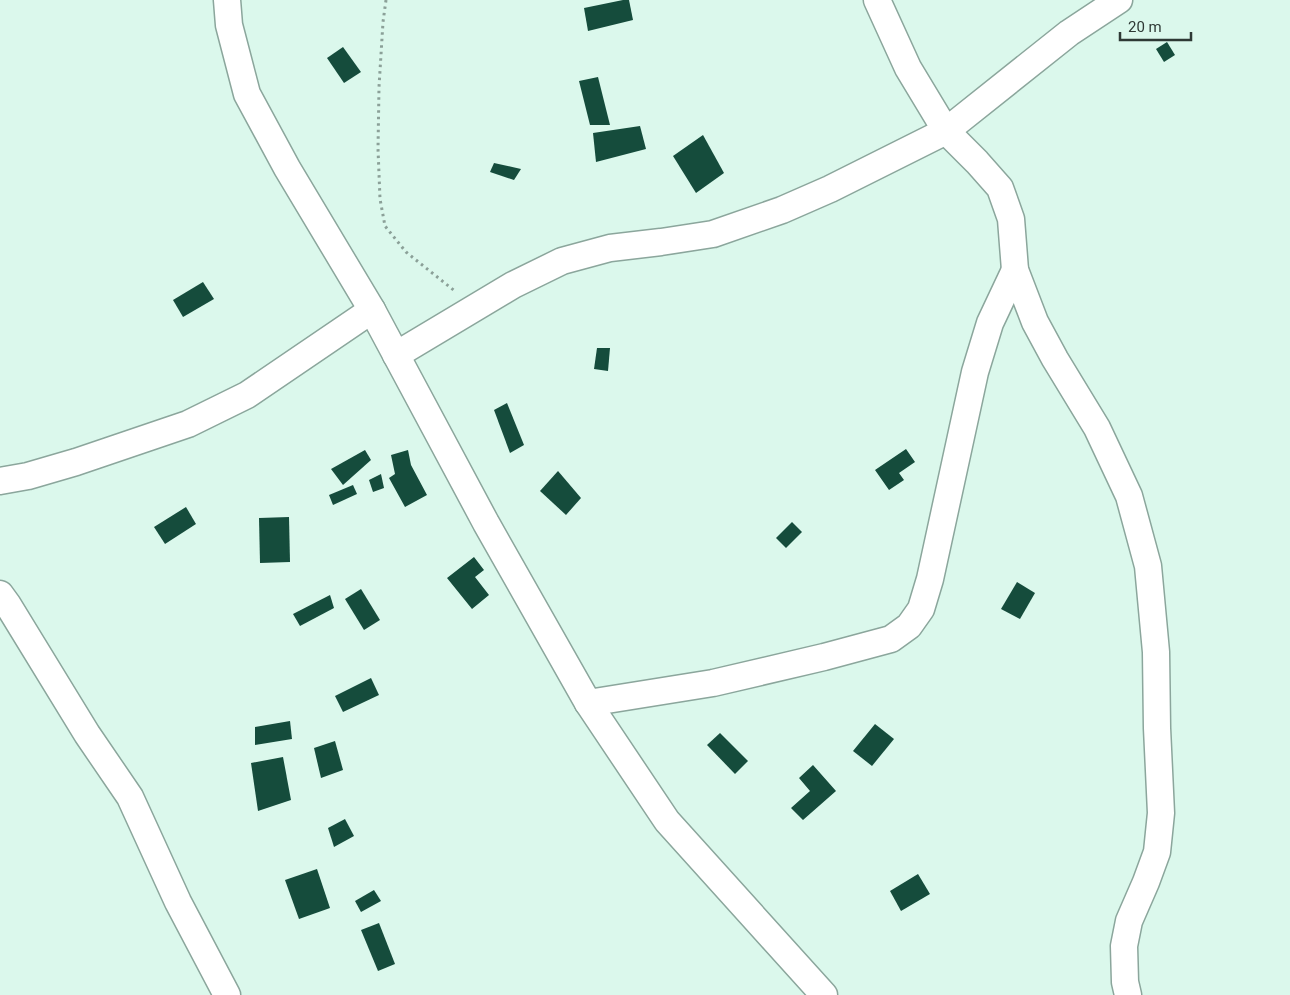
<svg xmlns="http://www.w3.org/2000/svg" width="1290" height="995" font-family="Roboto,sans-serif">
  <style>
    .building { fill: #154c3c }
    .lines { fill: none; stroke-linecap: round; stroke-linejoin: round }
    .street-casing { stroke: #8ba69c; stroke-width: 29 }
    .path { stroke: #8ba098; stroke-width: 3; stroke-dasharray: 2.5 4; stroke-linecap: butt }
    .street { stroke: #fff; stroke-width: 26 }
  </style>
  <rect width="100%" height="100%" fill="#dbf8ec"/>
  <g class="building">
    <path d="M623,0H629L633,20L588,31L584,8Z"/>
    <path d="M1167,42L1175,55L1164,62L1156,49Z"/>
    <path d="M343,47L361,72L344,83L327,58Z"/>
    <path d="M598,77L610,125H590L579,81Z"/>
    <path d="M640,126L646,149L596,162L593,133Z"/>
    <path d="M703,135L724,173L696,193L673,156Z"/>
    <path d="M494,163L521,169L514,180L490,172Z"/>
    <path d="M203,282L214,299L183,317L173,300Z"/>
    <path d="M597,348H610L608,371L594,369Z"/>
    <path d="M507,403L524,445L510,453L494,410Z"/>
    <path d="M906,449L915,462L899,473L904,480L889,490L875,470Z"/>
    <path d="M365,450L371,460L343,485L331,469Z"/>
    <path d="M408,450L411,465L427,495L405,507L389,478L395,474L391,455Z"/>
    <path d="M558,471L581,498L566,515L540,491Z"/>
    <path d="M381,474L384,488L373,492L369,480Z"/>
    <path d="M353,485L357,494L333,505L329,495Z"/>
    <path d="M186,507L196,524L165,544L154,527Z"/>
    <path d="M289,517L290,562L260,563L259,518Z"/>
    <path d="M792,522L802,532L786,548L776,538Z"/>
    <path d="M474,557L484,570L475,577L489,595L472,609L447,578Z"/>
    <path d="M1017,582L1035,593L1020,619L1001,609Z"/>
    <path d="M361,589L380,620L364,630L345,599Z"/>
    <path d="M330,595L334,608L300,626L293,614Z"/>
    <path d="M371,678L379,695L343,712L335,696Z"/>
    <path d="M290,721L292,739L255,745V727Z"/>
    <path d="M875,724L894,739L872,766L853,751Z"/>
    <path d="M720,733L748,761L735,774L707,745Z"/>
    <path d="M335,741L343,770L321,778L314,748Z"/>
    <path d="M283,757L291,800L258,811L251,763Z"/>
    <path d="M813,765L836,791L803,820L791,808L810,791L799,778Z"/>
    <path d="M345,819L354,836L334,847L328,828Z"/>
    <path d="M317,869L330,908L299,919L285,880Z"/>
    <path d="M918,874L930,894L901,911L890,891Z"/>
    <path d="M374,890L381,901L361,912L355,901Z"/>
    <path d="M379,923L395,964L378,971L361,930Z"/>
  </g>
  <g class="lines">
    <g class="street-casing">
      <g id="street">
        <path d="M227,0L229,25L247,94L287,168L372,310L486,523L588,703L667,821L824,995"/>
        <path d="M877,0L908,68L946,131L977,162L1000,188L1011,219L1015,270L1035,322L1055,359L1097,428L1129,496L1148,566L1156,652L1157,728L1161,813L1157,852L1146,882L1129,921L1124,946L1125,982L1128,995"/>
        <path d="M396,355L513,285L562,261L610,248L661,242L713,234L782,210L830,189L946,131L1069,33L1119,0"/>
        <path d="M0,481L28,476L76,462L188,424L247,395L372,310"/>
        <path d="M0,594L8,605L87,734L130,797L178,902L227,995"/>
        <path d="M588,703L713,683L824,657L891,639L909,626L921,609L930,579L975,372L990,323L1015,270"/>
      </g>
    </g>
    <path class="path" d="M386,0L383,22L379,87L378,149L380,199L385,226L406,252L456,292"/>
    <use href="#street" class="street"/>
  </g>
  <path d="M1120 32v8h71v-8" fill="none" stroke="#2e3935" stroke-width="2.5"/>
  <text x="1128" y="32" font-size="15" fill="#2e3935" stroke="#dbf8ec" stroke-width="4" paint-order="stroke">20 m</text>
</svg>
